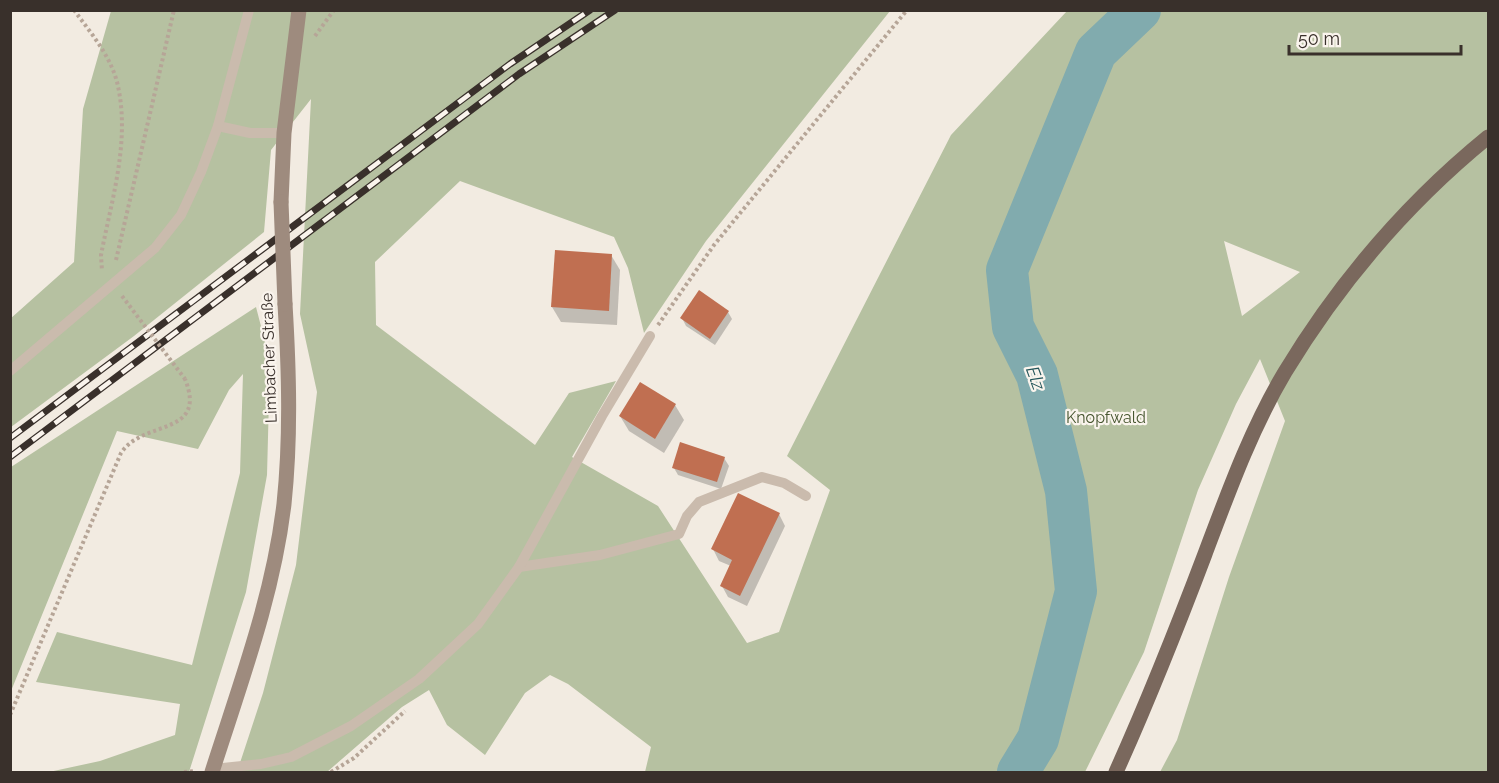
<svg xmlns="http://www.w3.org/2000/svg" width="1499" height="783" font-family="Raleway,sans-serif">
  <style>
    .green { fill: #b6c1a1; fill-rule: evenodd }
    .shadow { fill: #0003 }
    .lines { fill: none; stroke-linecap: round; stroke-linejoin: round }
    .river { stroke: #81abae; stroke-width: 42 }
    .building { fill: #c06f51 }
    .path { stroke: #b6a597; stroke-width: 4; stroke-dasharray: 3 3; stroke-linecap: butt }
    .service { stroke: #cabbad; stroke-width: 10 }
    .secondary { stroke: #9e8b7e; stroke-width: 15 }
    .primary { stroke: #7a685d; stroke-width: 15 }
    .rail-casing { stroke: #39302b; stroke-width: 7 }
    .rail { stroke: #faf4ed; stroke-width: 4.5; stroke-dasharray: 14; stroke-linecap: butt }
    .path-bridge { stroke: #b6a597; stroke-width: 4; stroke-dasharray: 3 3; stroke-linecap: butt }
    .secondary-bridge { stroke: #9e8b7e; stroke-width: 15 }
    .labels { text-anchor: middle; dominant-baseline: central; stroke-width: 4.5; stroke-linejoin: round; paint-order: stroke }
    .street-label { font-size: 16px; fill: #39302b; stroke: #faf4ed }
    .park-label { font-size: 16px; fill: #475630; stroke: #faf4ed }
    .water-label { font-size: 18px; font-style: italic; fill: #225459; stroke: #faf4ed }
  </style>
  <rect width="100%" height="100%" fill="#f2ebe1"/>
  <g class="green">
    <path d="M111,11H890L706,241L644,333L628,268L614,237L460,181L375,262L376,325L535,445L569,393L616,381L572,457L658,506L747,643L779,632L830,490L787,456L951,135L1067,11H1488V772H1160L1177,740L1229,577L1285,421L1260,359L1236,404L1198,490L1144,652L1085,772H645L651,747L568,684L550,675L525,693L485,755L447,725L429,690L402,707L327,772H237L263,693L296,565L317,392L300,314L311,99L271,150L264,232L134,336L11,427L10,319L74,262L83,109ZM1224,241L1300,272L1242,316Z"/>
    <path d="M256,307L270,361L267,475L246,592L189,772H49L100,761L175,735L180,704L36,682L57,632L192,665L240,473L243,374L229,390L198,449L117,431L11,691V467Z"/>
  </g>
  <g class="shadow">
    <path d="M611,255L620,270L617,325L561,322L552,307Z"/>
    <path d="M728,312L732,319L715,345L686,326L682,318Z"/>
    <path d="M675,405L684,420L664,453L629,431L620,416Z"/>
    <path d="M724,458L729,466L721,489L678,475L674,468Z"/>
    <path d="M779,514L785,526L747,606L728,597L722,586L731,566L719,561L713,549Z"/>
  </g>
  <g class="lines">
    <path class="river" d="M1018,772L1038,739L1076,591L1066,491L1037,375L1013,327L1007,270L1096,52L1140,10"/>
  </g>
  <g class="building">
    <path d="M555,250L612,254L609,311L551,307Z"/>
    <path d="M699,290L729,311L710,339L680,318Z"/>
    <path d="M640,382L676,404L655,439L619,416Z"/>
    <path d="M680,442L725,457L717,482L672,468Z"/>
    <path d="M738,493L780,513L740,596L720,586L732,560L711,549Z"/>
  </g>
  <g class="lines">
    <g class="path">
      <path d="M74,10C90,32 110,55 117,82C131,139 112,198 101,255L102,271"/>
      <path d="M315,36L334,10"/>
      <path d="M116,260L174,10"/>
      <path d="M658,325L714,245L907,10"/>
      <path d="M10,715L121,453C143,419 208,437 185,379"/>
      <path d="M184,772L195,771"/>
      <path d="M331,772L354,758L405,711"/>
    </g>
    <g class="service">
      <path d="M218,126L250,133H284"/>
      <path d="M10,371L155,248L181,215L201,172L218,126L249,10"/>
      <path d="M519,567L600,555L679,534L687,516L699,502L762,477L784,483L806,496"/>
      <path d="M213,769L261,764L291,757L351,726L419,679L478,624L519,567L602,416L650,336"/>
    </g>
    <g class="secondary">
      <path d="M281,202L284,133L299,10"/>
      <path d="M212,772C240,684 273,597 284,504C291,437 289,371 285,304"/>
    </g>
    <path class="primary" d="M1116,772C1148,701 1177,628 1205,554C1228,493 1251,429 1285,372C1339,283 1407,203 1488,137"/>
    <g class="rail-casing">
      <g id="rail">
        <path d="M10,438L510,64L590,10"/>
        <path d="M10,457L519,74L615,10"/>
      </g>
    </g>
    <use href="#rail" class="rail"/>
    <path class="path-bridge" d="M122,296L185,379"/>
    <path class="secondary-bridge" d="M281,202L285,304"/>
  </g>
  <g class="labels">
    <g class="street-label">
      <text transform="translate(269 358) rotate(-92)">Limbacher Straße</text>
    </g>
    <g class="park-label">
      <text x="1106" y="417">Knopfwald</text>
    </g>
    <g class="water-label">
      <text transform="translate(1036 378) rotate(70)">Elz</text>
    </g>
  </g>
  <rect width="1499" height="783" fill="none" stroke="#39302b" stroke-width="24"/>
  <path d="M1289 45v9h172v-9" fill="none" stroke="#39302b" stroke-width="3"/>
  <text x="1298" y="45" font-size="18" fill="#39302b" stroke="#faf4ed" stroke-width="4.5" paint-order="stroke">50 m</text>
</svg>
